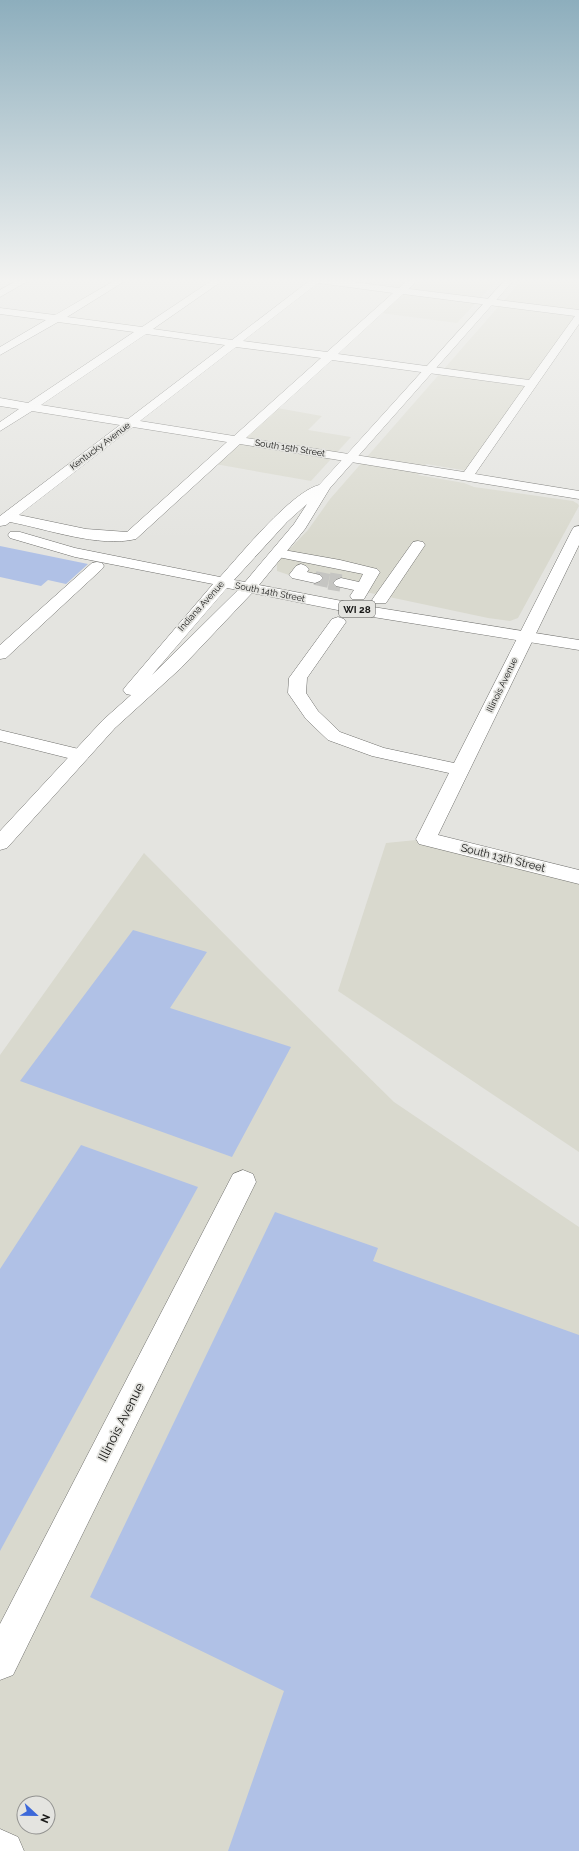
<svg xmlns="http://www.w3.org/2000/svg" width="579" height="1851" font-family="Raleway,sans-serif">
  <style>
    .built { fill: #d9d9ce; fill-rule: evenodd }
    .building { fill: #b0c1e6 }
    .lines { fill: none; stroke-linecap: round; stroke-linejoin: round }
    .minor-tunnel-far1 { stroke: #c5c5c2; stroke-width: 14; stroke-dasharray: 14 7; stroke-linecap: butt }
    .minor-tunnel { stroke: #c5c5c2; stroke-width: 17; stroke-dasharray: 17 8; stroke-linecap: butt }
    .minor-casing { stroke: #6f6f6c; stroke-width: 1 }
    .major-casing { stroke: #6f6f6c; stroke-width: 1 }
    .minor { fill: #fff; fill-rule: evenodd }
    .major { fill: #fff; fill-rule: evenodd }
    .labels { text-anchor: middle; dominant-baseline: central; stroke-width: 3.5; stroke-linejoin: round; paint-order: stroke }
    .far-street-label { font-size: 9px; fill: #181817; stroke: #e4e4e0 }
    .shield { fill: #e4e4e0; stroke: #555553; stroke-width: 1 }
    .shield-label { font-size: 10px; font-weight: bold; fill: #181817 }
    .street-label { font-size: 11px; fill: #181817; stroke: #e4e4e0 }
    .near-street-label { font-size: 13px; fill: #181817; stroke: #e4e4e0 }
  </style>
  <rect width="100%" height="100%" fill="#e4e4e0"/>
  <g class="built">
    <path d="M396,281H496L457,323L381,313L408,289L390,286Z"/>
    <path d="M521,281H579V311L468,471L426,464L418,475L464,483L474,487L573,501L578,504L579,506L518,618L510,621L488,618L295,577L277,571V562L308,530L330,499Z"/>
    <path d="M277,408L322,416L308,430L351,437L311,481L215,464Z"/>
    <path d="M426,839L579,877V1152L338,991L386,843Z"/>
    <path d="M144,853L268,978L394,1102L579,1227V1851H0V1055ZM24,1803H48V1827H24Z"/>
  </g>
  <g class="building">
    <path d="M0,546L88,564L66,584L48,580L41,586L0,577Z"/>
    <path d="M133,930L207,952L170,1008L291,1047L232,1157L20,1081Z"/>
    <path d="M81,1145L198,1187L0,1551V1269Z"/>
    <path d="M275,1212L378,1248L373,1261L579,1335V1851H228L284,1691L90,1597Z"/>
  </g>
  <g class="lines">
    <path class="minor-tunnel-far1" d="M315,578L334,582"/>
    <path class="minor-tunnel" d="M329,581L341,583"/>
    <g class="minor-casing">
      <g id="minor">
        <path d="M16,281H28L0,297V290Z"/>
        <path d="M114,281H125L67,317L142,327L211,281H222L153,329L232,340L309,281H346L399,288L406,281H416L409,289L579,310V324L475,474L579,491V499L240,444L136,539C99,548 47,529 10,522L6,525L0,526V516L120,425L32,411L0,431V422L19,409L0,406V398L28,403L134,332L58,322L0,355V347L46,320L0,314V308L55,315ZM318,283L393,293L327,352L243,341ZM403,294L575,316L529,380L338,354ZM146,334L225,345L128,419L41,405ZM236,347L321,358L234,436L140,421ZM332,360L525,386L464,472L246,438ZM133,427L227,442L127,532L86,529L19,515Z"/>
        <path d="M579,526V545L438,835L579,870V884L419,844L416,839L449,773L372,756L328,740L306,719L288,693L289,678L332,619L338,617L344,619L346,622L307,678L306,693L318,711L340,732L384,748L454,763L572,530L574,527Z"/>
        <path d="M418,541L423,542L425,545L386,603H374L372,600L374,597L413,542Z"/>
        <path d="M278,549L340,560L377,569L380,572L364,599H352L350,596L354,590L336,586L333,583L336,580L341,578L359,582L363,574L273,556L271,553L273,550Z"/>
        <path d="M97,562L102,563L104,566L102,569L6,658L0,659V645L92,563Z"/>
        <path d="M301,564L306,566L309,569L307,572L320,575L323,578L320,581L315,583L292,578L289,575L296,566Z"/>
        <path d="M0,730L87,751L89,755L87,759L80,761L0,741Z"/>
        <path d="M243,1170L253,1174L256,1182L13,1675L0,1680V1624L233,1174Z"/>
        <path d="M0,1829L18,1837L24,1851H0Z"/>
      </g>
    </g>
    <g class="major-casing">
      <path id="major" d="M504,281H513L330,488L305,529L259,585L373,607L579,640V650L373,617L252,593L181,668L115,728L7,848L0,850V831L103,720L131,695L126,694L123,690L126,686L213,584L75,557L10,538L8,535L10,532H20L75,548L220,577C241,554 291,492 319,485ZM307,504L294,524L245,582L234,580L287,522ZM227,588L238,590L152,675Z"/>
    </g>
    <use href="#minor" class="minor"/>
    <use href="#major" class="major"/>
  </g>
  <linearGradient id="sky" x2="0" y2="1"><stop stop-color="#8daebd"/><stop offset="0.52" stop-color="#f3f3f1"/><stop offset="1" stop-color="#f3f3f1" stop-opacity="0"/></linearGradient>
  <rect width="579" height="540" fill="url(#sky)"/>
  <g class="labels">
    <g class="far-street-label">
      <text transform="translate(100 446) rotate(-37)">Kentucky Avenue</text>
      <text transform="translate(290 448) rotate(9)">South 15th Street</text>
      <text transform="translate(270 592) rotate(11)">South 14th Street</text>
      <text transform="translate(201 606) rotate(-48)">Indiana Avenue</text>
      <text transform="translate(502 685) rotate(-64)">Illinois Avenue</text>
    </g>
    <rect class="shield" x="339" y="601" width="36" height="16" rx="3"/>
    <g class="shield-label">
      <text x="357" y="609">WI 28</text>
    </g>
    <g class="street-label">
      <text transform="translate(503 858) rotate(14)">South 13th Street</text>
    </g>
    <g class="near-street-label">
      <text transform="translate(121 1422) rotate(-63)">Illinois Avenue</text>
    </g>
  </g>
  <g transform="translate(36 1815) rotate(112)"><circle r="19" fill="#e4e4e0" stroke="#929290"/>
  <path d="M0-3L7 15L0 10L-7 15Z" fill="#3c68d9"/>
  <text y="-6" font-size="11" font-weight="bold" text-anchor="middle" fill="#181817">N</text>
  </g>
</svg>
